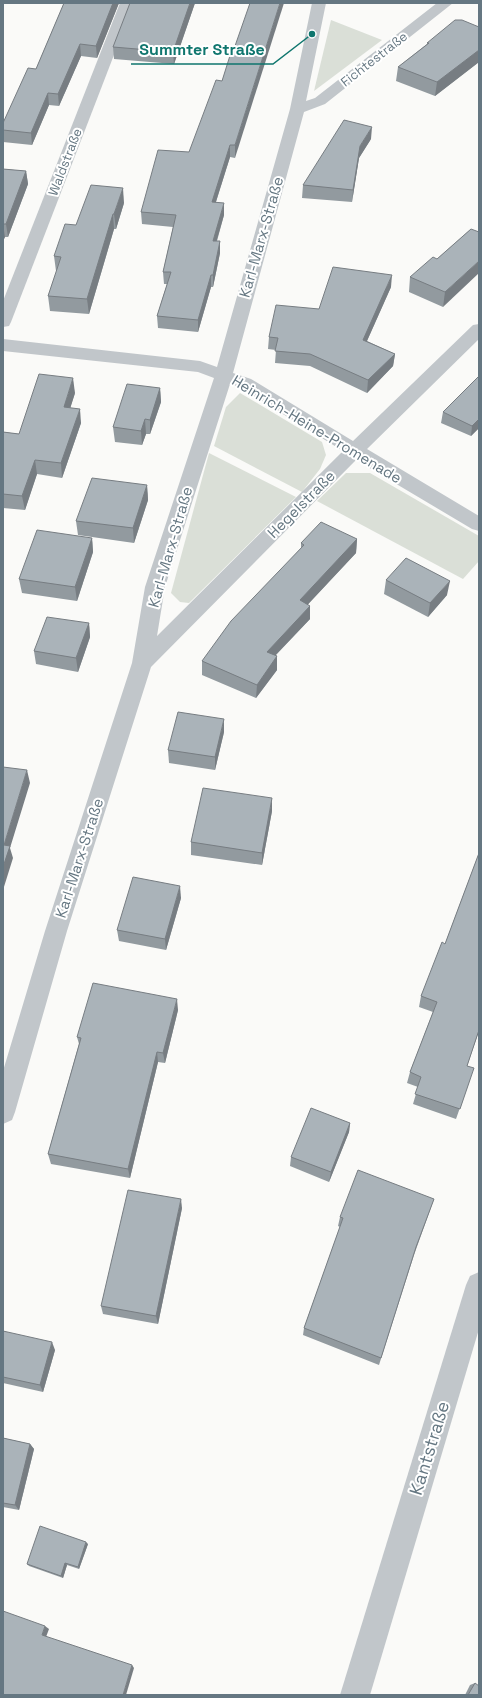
<svg xmlns="http://www.w3.org/2000/svg" width="482" height="1698" font-family="'Space Grotesk',sans-serif">
  <style>
    .green { fill: #dadfd7 }
    .lines { fill: none; stroke-linecap: round; stroke-linejoin: round }
    .minor { fill: #c1c6ca; fill-rule: evenodd }
    .wall { fill: #929a9f }
    .shaded-wall { fill: #777d82 }
    .building { fill: #aab3b9; stroke: #777d82 }
    .labels { text-anchor: middle; dominant-baseline: central; stroke-width: 4; stroke-linejoin: round; paint-order: stroke }
    .far-street-label { font-size: 13px; fill: #657782; stroke: #fff }
    .street-label { font-size: 15px; fill: #657782; stroke: #fff }
    .near-street-label { font-size: 18px; fill: #657782; stroke: #fff }
    .leader { fill: none; stroke: #0f766e; stroke-width: 1.5 }
    .callout-dot { fill: #0f766e; stroke: #fff; stroke-width: 1.5 }
    .callout-label { font-size: 16px; text-anchor: middle; font-weight: bold; fill: #0f766e; stroke: #fff; stroke-width: 4; stroke-linejoin: round; paint-order: stroke }
  </style>
  <rect width="100%" height="100%" fill="#fafaf8"/>
  <g class="green">
    <path d="M331,20L382,40L314,91Z"/>
    <path d="M240,393L322,442L326,455L320,469L302,492L214,446L226,407Z"/>
    <path d="M209,453L296,497L189,603L180,602L171,593Z"/>
    <path d="M346,473H370L479,536V561L463,579L317,501Z"/>
  </g>
  <g class="lines">
    <g class="minor">
      <path d="M120,3H134L11,322L9,326L3,327V301Z"/>
      <path d="M312,3H326L306,101L315,98L437,3H453L325,104L304,112L233,373L251,379L353,441L473,325L479,324V339L367,449L479,516V531L472,529L356,460L151,667L67,931L15,1112L12,1120L3,1124V1071L45,931L132,663L145,587L214,378L198,372L3,351V339L200,361L217,367L290,109ZM230,384L239,387L343,451L157,636L165,587Z"/>
      <path d="M479,1272V1329L370,1695H340L466,1285L470,1276Z"/>
    </g>
  </g>
  <g class="wall">
    <path d="M64,3H119L97,58L81,56L59,106L49,105L32,145L3,142V123L36,69Z"/>
    <path d="M195,3L174,64L114,59L113,47Z"/>
    <path d="M479,27V62L435,96L396,81L398,67L427,44V43Z"/>
    <path d="M235,46V158L230,157L216,202L224,215L217,241H220V253L213,287H211L198,332L158,328L157,316L167,284H164L163,272L173,227L142,224L141,212L189,152L222,81Z"/>
    <path d="M371,139L359,158L352,202L302,198L303,185Z"/>
    <path d="M3,169L26,171L28,184L8,237H5L3,241Z"/>
    <path d="M124,203L116,229H114L89,314L50,311L48,296L57,271H56L54,256Z"/>
    <path d="M471,229L443,307L409,292L410,277L437,259Z"/>
    <path d="M391,287L367,341L395,354L393,366L367,393L310,366L275,363L276,350L268,349L269,337L319,309Z"/>
    <path d="M160,388L161,402L150,434H146L142,445L115,442L113,427Z"/>
    <path d="M75,393L70,408L81,423L62,478L37,474L25,510L3,508V432L19,434Z"/>
    <path d="M443,412L479,428L471,436L441,423Z"/>
    <path d="M147,485L148,500L134,543L78,535L76,521Z"/>
    <path d="M92,538L93,552L77,601L22,593L19,579Z"/>
    <path d="M357,539L356,553L308,604L310,619L276,655L277,670L256,698L202,675V661L301,548V543Z"/>
    <path d="M386,580L447,595L428,617L384,594Z"/>
    <path d="M89,623L90,637L78,672L36,664L34,651Z"/>
    <path d="M224,732L215,770L169,763L168,750Z"/>
    <path d="M272,811L262,865L191,855V842Z"/>
    <path d="M479,853V1031L467,1066L470,1079L456,1119L413,1104L418,1087L407,1083L410,1072L433,1012L419,1007L421,996L445,944Z"/>
    <path d="M181,898L166,950L119,941L117,930Z"/>
    <path d="M178,1010L165,1063L158,1062L130,1178L51,1164L48,1154L79,1044L77,1037Z"/>
    <path d="M350,1123L349,1132L329,1182L290,1166L291,1157Z"/>
    <path d="M434,1199L414,1255L379,1365L303,1335L304,1328L340,1227L338,1226L340,1217Z"/>
    <path d="M182,1208L158,1324L103,1314L101,1306Z"/>
    <path d="M3,1331L55,1350L43,1392L3,1383Z"/>
    <path d="M3,1438L30,1444L34,1449L19,1510L3,1507Z"/>
    <path d="M88,1544L79,1569L67,1565L63,1578L29,1566L27,1564Z"/>
    <path d="M475,1683L479,1695H465L470,1685Z"/>
  </g>
  <g class="shaded-wall">
    <path d="M113,3H119L97,58L96,46Z"/>
    <path d="M190,3H195L174,64L173,52Z"/>
    <path d="M280,3H284L235,158V145Z"/>
    <path d="M80,44L81,56L59,106L58,94Z"/>
    <path d="M479,50V62L435,96L437,82Z"/>
    <path d="M48,93L49,105L32,145L31,133Z"/>
    <path d="M372,127L371,139L359,158L352,202L353,190L360,146Z"/>
    <path d="M230,145V157L212,214V202Z"/>
    <path d="M26,171L28,184L8,237L6,224Z"/>
    <path d="M123,188L124,203L116,229L114,214Z"/>
    <path d="M224,203V215L213,253V241Z"/>
    <path d="M113,214L114,229L89,314L87,299Z"/>
    <path d="M3,224L5,237L3,241Z"/>
    <path d="M220,241V253L213,287V275Z"/>
    <path d="M479,261V273L443,307L445,292Z"/>
    <path d="M211,275V287L198,332V320Z"/>
    <path d="M392,275L391,287L362,352L363,340Z"/>
    <path d="M395,354L393,366L367,393L368,380Z"/>
    <path d="M73,378L75,393L66,422L64,407Z"/>
    <path d="M160,388L161,402L150,434V420Z"/>
    <path d="M80,409L81,423L62,478L61,463Z"/>
    <path d="M145,419L146,434L142,445L141,431Z"/>
    <path d="M479,419V428L471,436L472,426Z"/>
    <path d="M35,460L37,474L25,510L22,496Z"/>
    <path d="M147,485L148,500L134,543L133,528Z"/>
    <path d="M92,538L93,552L77,601L75,587Z"/>
    <path d="M357,539L356,553L299,614L300,600Z"/>
    <path d="M450,581L447,595L428,617L430,603Z"/>
    <path d="M310,606V619L266,665L267,652Z"/>
    <path d="M89,623L90,637L78,672L76,658Z"/>
    <path d="M277,656V670L256,698L257,685Z"/>
    <path d="M224,719V732L215,770V757Z"/>
    <path d="M27,770L30,783L10,848L13,858L3,890V867L4,845Z"/>
    <path d="M272,798V811L262,865V853Z"/>
    <path d="M180,886L181,898L166,950L165,939Z"/>
    <path d="M177,999L178,1010L165,1063L163,1053Z"/>
    <path d="M157,1052L158,1062L130,1178L128,1169Z"/>
    <path d="M350,1123L349,1132L329,1182L331,1172Z"/>
    <path d="M181,1199L182,1208L158,1324L156,1316Z"/>
    <path d="M52,1342L55,1350L43,1392L40,1385Z"/>
    <path d="M30,1444L34,1449L19,1510L15,1505Z"/>
    <path d="M86,1542L88,1544L79,1569L78,1567Z"/>
    <path d="M65,1563L67,1565L63,1578L61,1576Z"/>
    <path d="M45,1626L49,1629L46,1637L42,1635Z"/>
    <path d="M132,1665L134,1668L126,1695H123Z"/>
  </g>
  <g class="building">
    <path d="M64,3H113L96,46L80,44L58,94L48,93L31,133L3,130V123L28,68L36,69Z"/>
    <path d="M130,3H190L173,52L113,47Z"/>
    <path d="M250,3H280L235,145H230L212,202L224,203L213,241H220L213,275H211L198,320L157,316L171,272H163L176,215L141,212L158,150L189,152L216,80L222,81L233,46H235Z"/>
    <path d="M455,20H462L479,27V50L437,82L398,67L429,43H427Z"/>
    <path d="M344,120L372,127L360,146L353,190L303,185Z"/>
    <path d="M3,169L26,171L6,224H3Z"/>
    <path d="M91,185L123,188L114,214H113L87,299L48,296L61,257L54,256L65,224L76,225Z"/>
    <path d="M471,229L479,232V261L445,292L410,277L433,257L437,259Z"/>
    <path d="M333,267L392,275L363,340L395,354L368,380L310,354L275,351L278,338L269,337L276,305L319,309Z"/>
    <path d="M39,374L73,378L64,407L80,409L61,463L35,460L22,496L3,494V432L19,434Z"/>
    <path d="M479,376V419L472,426L443,412Z"/>
    <path d="M127,384L160,388L150,420L145,419L141,431L113,427Z"/>
    <path d="M92,478L147,485L133,528L76,521Z"/>
    <path d="M321,522L357,539L300,600L310,606L267,652L277,656L257,685L202,661L231,621L304,545L301,543Z"/>
    <path d="M37,530L92,538L75,587L19,579Z"/>
    <path d="M406,558L450,581L430,603L386,580Z"/>
    <path d="M47,617L89,623L76,658L34,651Z"/>
    <path d="M178,712L224,719L215,757L168,750Z"/>
    <path d="M3,767L27,770L4,845L10,846L3,867Z"/>
    <path d="M203,788L272,798L262,853L191,842Z"/>
    <path d="M479,853V1030L467,1066L474,1068L460,1109L415,1094L421,1077L410,1072L437,1002L421,996L442,942L445,944Z"/>
    <path d="M133,877L180,886L165,939L117,930Z"/>
    <path d="M93,983L177,999L163,1053L157,1052L128,1169L48,1154L81,1038L77,1037Z"/>
    <path d="M311,1108L350,1123L331,1172L291,1157Z"/>
    <path d="M358,1170L434,1199L416,1247L381,1358L304,1328L343,1218L340,1217Z"/>
    <path d="M128,1190L181,1199L156,1316L101,1306Z"/>
    <path d="M3,1331L52,1342L40,1385L3,1377Z"/>
    <path d="M3,1438L30,1444L15,1505L3,1503Z"/>
    <path d="M40,1526L86,1542L78,1567L65,1563L61,1576L27,1564Z"/>
    <path d="M3,1611L45,1626L42,1635L132,1665L123,1695H3Z"/>
    <path d="M475,1683L479,1686V1695H468Z"/>
  </g>
  <g class="labels">
    <g class="far-street-label">
      <text transform="translate(374 59) rotate(-38)">Fichtestraße</text>
      <text transform="translate(65 162) rotate(-69)">Waldstraße</text>
    </g>
    <g class="street-label">
      <text transform="translate(261 237) rotate(-74)">Karl-Marx-Straße</text>
      <text transform="translate(317 429) rotate(31)">Heinrich-Heine-Promenade</text>
      <text transform="translate(301 504) rotate(-45)">Hegelstraße</text>
      <text transform="translate(170 547) rotate(-74)">Karl-Marx-Straße</text>
      <text transform="translate(79 858) rotate(-72)">Karl-Marx-Straße</text>
    </g>
    <g class="near-street-label">
      <text transform="translate(429 1448) rotate(-73)">Kantstraße</text>
    </g>
  </g>
  <path class="leader" d="M312 34L273 64H131"/>
  <circle class="callout-dot" cx="312" cy="34" r="4"/>
  <g class="callout-label">
    <text x="202" y="55">Summter Straße</text>
  </g>
  <rect width="482" height="1698" fill="none" stroke="#657782" stroke-width="8"/>
</svg>
